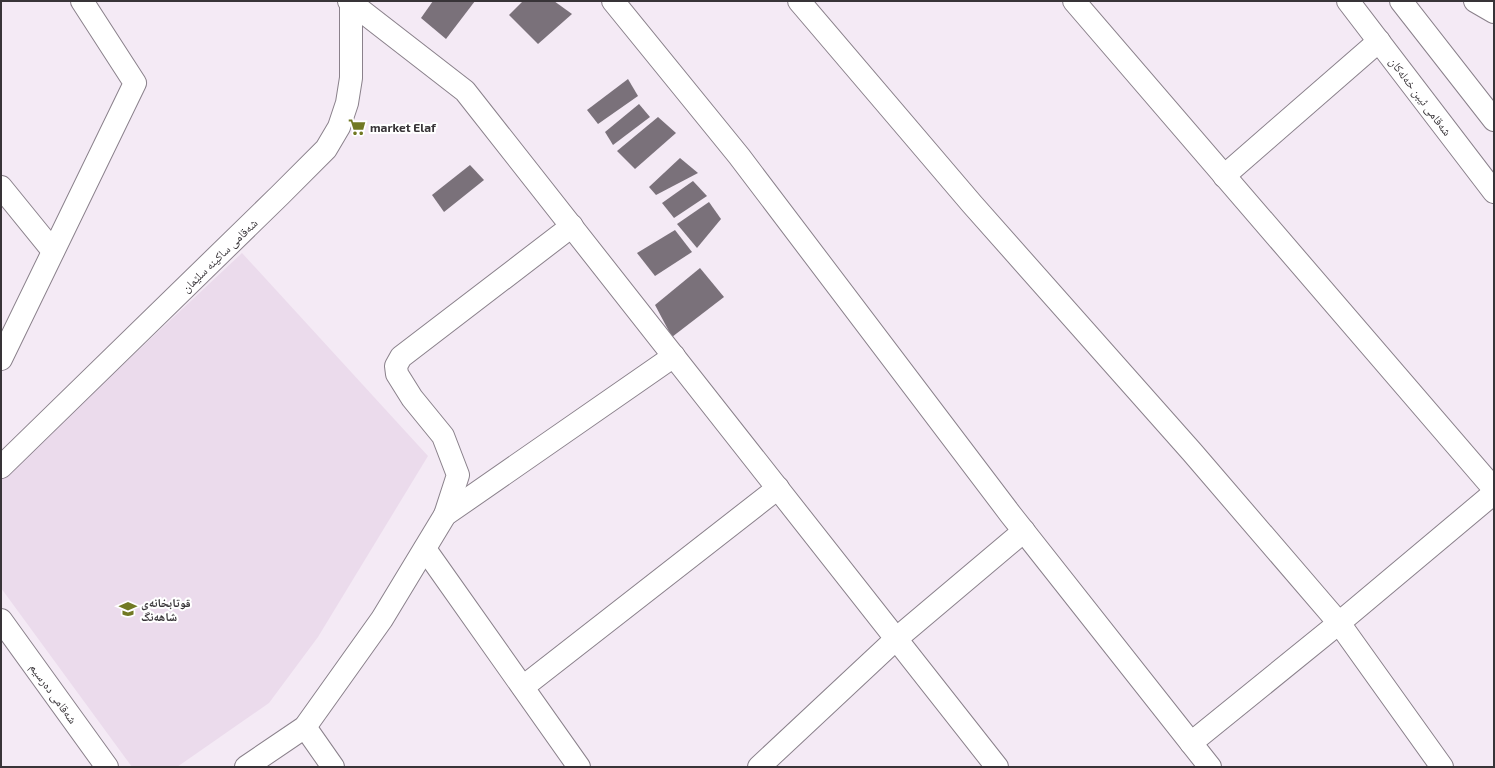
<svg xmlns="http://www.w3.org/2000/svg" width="1495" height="768" font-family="'Exo 2','Noto Naskh Arabic',sans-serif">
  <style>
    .built { fill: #ebdbec }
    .building { fill: #7a717a }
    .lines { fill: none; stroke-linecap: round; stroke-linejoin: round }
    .minor-casing { stroke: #8a818b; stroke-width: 24 }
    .major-casing { stroke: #8a818b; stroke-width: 24 }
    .minor { stroke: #fff; stroke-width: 22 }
    .major { stroke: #fff; stroke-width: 22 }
    .labels { text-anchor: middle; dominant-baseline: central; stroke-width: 4; stroke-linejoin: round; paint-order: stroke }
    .street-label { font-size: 12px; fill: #383438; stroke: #fff }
    .poi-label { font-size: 12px; font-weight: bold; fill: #383438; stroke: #fff; text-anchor: start }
  </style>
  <rect width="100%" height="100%" fill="#f4eaf5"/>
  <path class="built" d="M242,253L428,456L318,637L269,703L177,767H132L1,588V479Z"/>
  <g class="building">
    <path d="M433,1H475L446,39L421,18Z"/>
    <path d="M523,1H554L572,14L538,44L509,15Z"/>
    <path d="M628,79L638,96L598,124L587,110Z"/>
    <path d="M639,104L650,117L613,145L605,132Z"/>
    <path d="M658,117L676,133L635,169L617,151Z"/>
    <path d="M680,158L698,173L656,195L649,187Z"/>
    <path d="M470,165L484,180L444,212L432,195Z"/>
    <path d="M693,181L707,196L674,218L662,203Z"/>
    <path d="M709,202L721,219L697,248L677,224Z"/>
    <path d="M675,230L692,252L655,276L637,253Z"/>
    <path d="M700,268L724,297L672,337L655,305Z"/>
  </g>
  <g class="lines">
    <g class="minor-casing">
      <g id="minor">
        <path d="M349,1L465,91L997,767"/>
        <path d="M613,1L739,156L1011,515L1210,767"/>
        <path d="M799,1L972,204L1192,452L1339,623L1442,767"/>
        <path d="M1074,1L1494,489"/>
        <path d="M1475,1L1494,12"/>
        <path d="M1224,176L1379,41"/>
        <path d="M1,187L53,251"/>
        <path d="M1,359L135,83L82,1"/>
        <path d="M1,467L280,195L326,149L339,127L347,103L351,78V1"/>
        <path d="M445,515L458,475L443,436L412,398L397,374L396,366L401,357L572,226"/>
        <path d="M425,549L579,767"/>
        <path d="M1,620L107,767"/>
        <path d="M523,687L778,488"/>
        <path d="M305,727L333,767"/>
        <path d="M1191,743L1339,623L1494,493"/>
        <path d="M246,767L305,727L382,619L445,515L674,356"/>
        <path d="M759,767L896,639L1024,531"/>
      </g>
    </g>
    <g class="major-casing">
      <g id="major">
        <path d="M1348,1L1494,192"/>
        <path d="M1401,1L1494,120"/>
      </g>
    </g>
    <use href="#minor" class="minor"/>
    <use href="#major" class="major"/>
  </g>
  <defs>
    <g id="supermarket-bare" transform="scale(1.38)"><path d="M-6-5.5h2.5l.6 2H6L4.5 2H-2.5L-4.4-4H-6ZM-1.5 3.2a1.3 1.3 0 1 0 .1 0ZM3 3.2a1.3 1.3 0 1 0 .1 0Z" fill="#717923" stroke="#fff" stroke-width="2.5" paint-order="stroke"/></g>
    <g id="school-bare" transform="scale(1.38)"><path d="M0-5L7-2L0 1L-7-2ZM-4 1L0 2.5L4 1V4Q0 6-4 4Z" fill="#717923" stroke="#fff" stroke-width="2.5" paint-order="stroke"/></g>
  </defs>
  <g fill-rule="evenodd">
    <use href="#supermarket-bare" x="357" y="127"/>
    <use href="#school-bare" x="128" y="609"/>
  </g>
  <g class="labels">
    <g class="street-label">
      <text transform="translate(1421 96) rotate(53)">شەقامی ئیبن خەلەکان</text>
      <text transform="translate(219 255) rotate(-44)">شەقامی ساکینە سلێمان</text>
      <text transform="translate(54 693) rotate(54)">شەقامی دەرسیم</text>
    </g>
    <g class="poi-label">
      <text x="370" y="127">market Elaf</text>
      <text x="141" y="602">قوتابخانەى<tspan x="141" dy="14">شاهەنگ</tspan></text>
    </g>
  </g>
  <rect width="1495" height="768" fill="none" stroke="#383438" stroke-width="4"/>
</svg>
